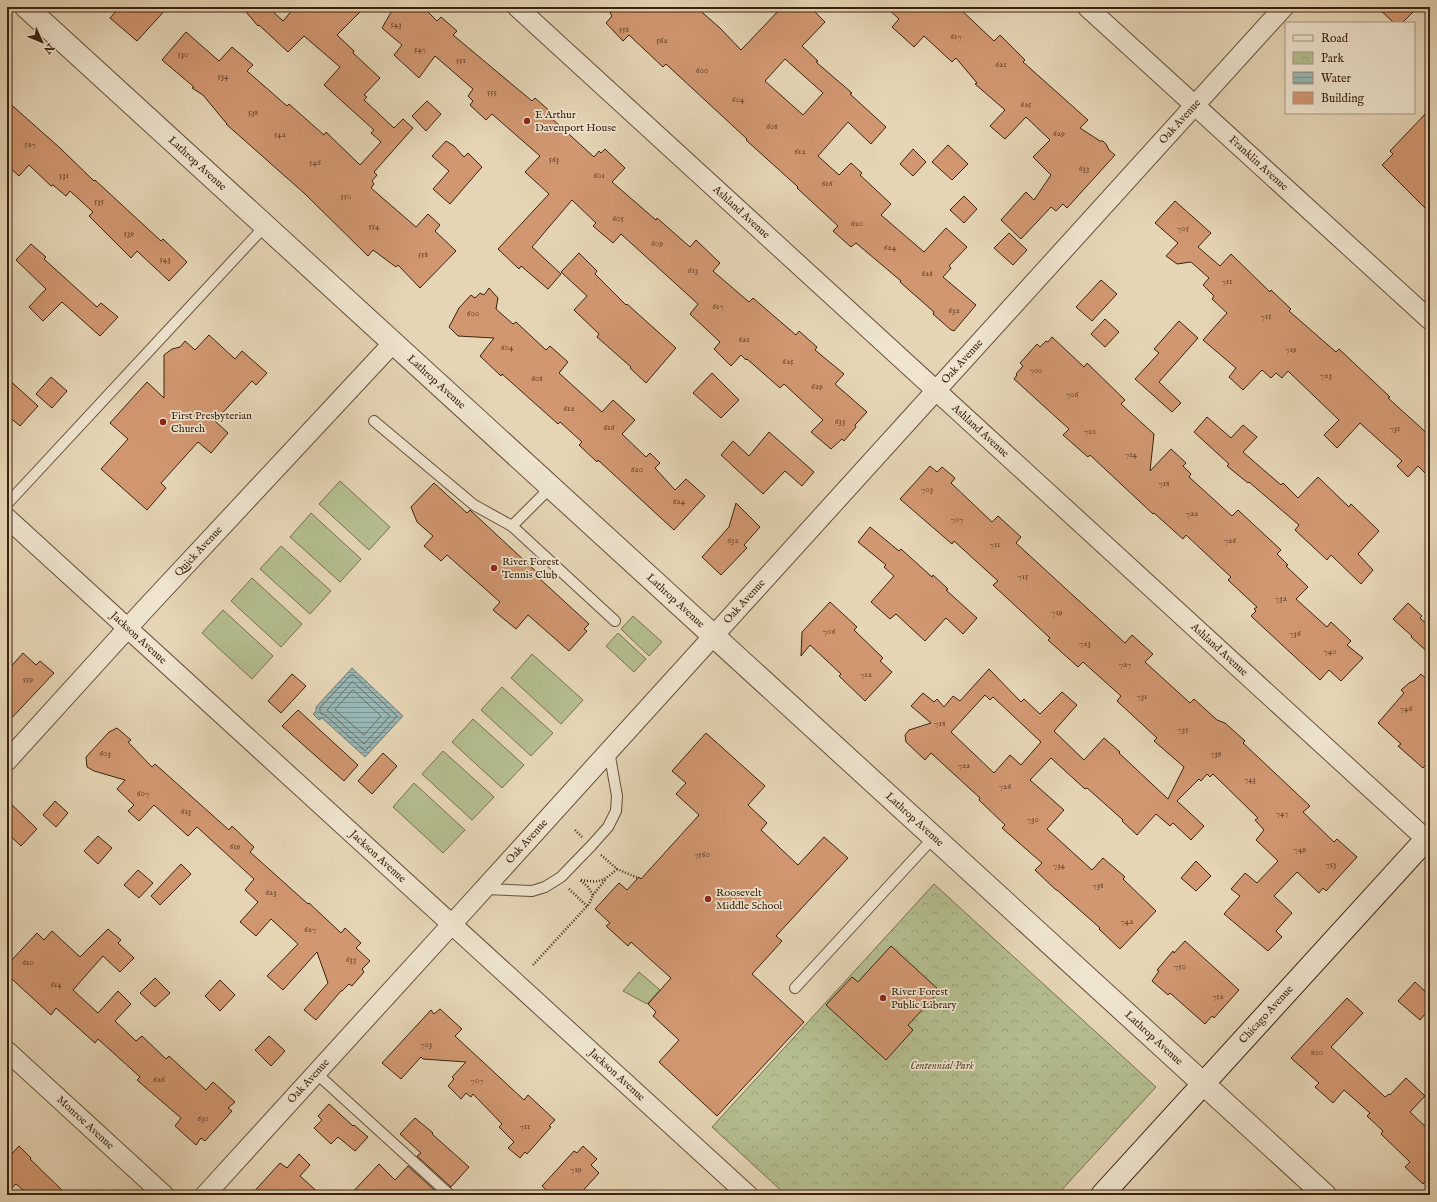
<svg xmlns="http://www.w3.org/2000/svg" width="1437" height="1202" font-family="'IM FELL English',serif">
  <style>
    .grass { fill: #b4bd8e; stroke: #78704e }
    .park { fill: url(#park-crowns); stroke: #78704e }
    .water { fill: url(#water-rules); stroke: #737b73 }
    .lines { fill: none; stroke-linecap: round; stroke-linejoin: round }
    .shore { stroke: #6a6c62; stroke-width: 1 }
    .building { fill: #d19771; stroke: #3c220f; fill-rule: evenodd }
    .service-casing { stroke: #664f38; stroke-width: 12 }
    .minor-casing { stroke: #664f38; stroke-width: 21 }
    .tertiary-casing { stroke: #664f38; stroke-width: 24 }
    .secondary-casing { stroke: #3c220f; stroke-width: 24 }
    .path { stroke: #3c220f; stroke-width: 2.5; stroke-dasharray: 1 2; stroke-linecap: butt }
    .service { stroke: #eee4cf; stroke-width: 10 }
    .minor { stroke: #eee4cf; stroke-width: 19 }
    .tertiary { stroke: #eee4cf; stroke-width: 22 }
    .secondary { stroke: #eee4cf; stroke-width: 22 }
    .poi-dot { fill: #8f2418; stroke: #eee4cf; stroke-width: 1.5 }
    .labels { text-anchor: middle; dominant-baseline: central; stroke-width: 3.5; stroke-linejoin: round; paint-order: stroke }
    .number-label { font-size: 9px; fill: #613f28 }
    .poi-label { font-size: 11px; fill: #3c220f; stroke: #eee4cf; text-anchor: start }
    .street-label { font-size: 11px; fill: #3c220f; stroke: #eee4cf }
    .park-label { font-size: 11px; font-style: italic; fill: #5a492f; stroke: #eee4cf }
  </style>
  <defs>
    <pattern id="park-crowns" width="20" height="18" patternUnits="userSpaceOnUse"><rect width="20" height="18" fill="#b4bd8e"/><path d="M2 6a3 3 0 1 1 6 0M12 15a3 3 0 1 1 6 0" fill="none" stroke="#9ca279"/></pattern>
    <pattern id="water-rules" width="6" height="5" patternUnits="userSpaceOnUse"><rect width="6" height="5" fill="#98b7b6"/><path d="M0 2.5h6" fill="none" stroke="#7d9492"/></pattern>
  </defs>
  <rect width="100%" height="100%" fill="#e5d5b5"/>
  <filter id="stains"><feTurbulence type="fractalNoise" baseFrequency=".005" numOctaves="4"/><feColorMatrix values="0 0 0 0 .2 0 0 0 0 .09 0 0 0 0 .02 0 0 0 .5 -.17"/></filter>
  <radialGradient id="worn" r=".72"><stop offset=".6" stop-color="#630" stop-opacity="0"/><stop offset="1" stop-color="#630" stop-opacity=".3"/></radialGradient>
  <g class="grass">
    <path d="M340,481L390,527L369,550L319,504Z"/>
    <path d="M311,513L361,559L340,582L290,537Z"/>
    <path d="M281,546L331,591L310,614L260,569Z"/>
    <path d="M252,578L302,624L281,647L231,601Z"/>
    <path d="M223,610L273,656L252,679L202,633Z"/>
    <path d="M633,616L662,642L649,656L621,629Z"/>
    <path d="M618,633L646,659L634,672L606,646Z"/>
    <path d="M532,654L583,700L561,724L511,678Z"/>
    <path d="M502,687L553,733L531,756L481,710Z"/>
    <path d="M473,719L524,765L502,788L452,742Z"/>
    <path d="M443,751L494,797L472,820L422,774Z"/>
    <path d="M414,783L465,830L443,853L393,807Z"/>
    <path d="M639,972L660,990L647,1004L623,991Z"/>
  </g>
  <path class="park" d="M934,884L1156,1087L1057,1195H786L712,1127Z"/>
  <path class="water" d="M352,668L403,716L365,757L322,718L319,720L313,714L316,711V707Z"/>
  <g class="lines">
    <g class="shore">
      <path d="M351,675H354L397,716L365,751L325,715L320,713V708Z"/>
      <path d="M353,682L390,716L364,744L327,710L351,683Z"/>
      <path d="M353,690L381,716L364,735L335,710Z"/>
    </g>
  </g>
  <g class="building">
    <path d="M120,7H168L137,41L110,18Z"/>
    <path d="M242,7H268L283,21L295,7H365L337,35L354,51L353,53L380,78L364,95L367,97L364,100L394,128L403,119L413,128L374,172L377,175L372,181L374,184L371,188L416,227L428,214L440,225L435,231L456,251L420,288L398,265L396,267L373,250L368,256L304,193L226,124H227L203,95L192,88L194,87L162,60L186,32L219,61L232,47L253,65L247,71L287,106L289,104L324,135L326,132L360,165L381,142L371,133L374,130L324,85L340,67L304,36L288,52L259,25L258,26Z"/>
    <path d="M394,7H423L437,21L441,17L457,31L453,35L532,101L535,98L552,113L549,116L594,157L599,151L601,153L605,149L625,168L612,182L656,220L657,218L690,247L696,240L720,263L713,271L749,302L753,298L796,335L799,331L817,347L815,350L844,374L835,384L867,412L855,425L856,427L844,441L842,439L831,449L811,432L823,420L784,384L780,388L747,359L746,360L741,355L731,366L714,349L720,342L690,314L698,304L621,234L613,243L593,226L596,223L572,200L532,247L561,274L548,289L521,266L519,269L498,249L549,194L525,172L540,156L492,114L486,120L470,105L473,101L468,96L473,89L435,56L419,78L394,55L402,45L382,28Z"/>
    <path d="M616,7H696L720,28L741,50L782,7H810L825,22L802,46L818,61L816,62L852,93L850,94L886,127L871,144L848,122L818,156L839,175L851,163L862,173L860,175L891,204L881,215L924,252L946,228L967,247L949,266L951,268L943,277L976,305L954,331L952,330H951L933,314L934,312L900,282L901,281L856,243L851,247L833,231L838,226L797,188L798,187L746,140L747,139L666,64L663,67L629,35L623,41L606,23L612,16L610,13ZM785,59L823,93L803,115L765,81Z"/>
    <path d="M886,7H958L994,41L1000,35L1025,60L1023,62L1088,120L1080,128L1100,141H1103L1106,144L1109,150L1115,155L1067,208L1063,204L1056,211L1051,207L1021,239L1001,220L1026,192L1034,200L1051,175L1033,157L1050,140L1026,117L1005,139L990,126L1005,110L975,84L977,83L956,58L952,62L924,36L914,47L892,27L899,19Z"/>
    <path d="M1377,7H1418L1402,23H1394Z"/>
    <path d="M7,101L60,148L94,181L95,180L161,241L163,239L187,262L169,281L137,251L131,258L89,216L93,212L70,191L66,196L53,185L51,186L29,165L19,176L7,165Z"/>
    <path d="M427,101L441,114L426,131L412,116Z"/>
    <path d="M1430,109V213L1382,165L1393,154L1390,151Z"/>
    <path d="M446,141L454,146L464,157L468,153L482,167L450,204L433,189L449,171L432,156Z"/>
    <path d="M948,145L968,164L952,180L932,162Z"/>
    <path d="M913,149L926,162L913,176L900,164Z"/>
    <path d="M964,196L977,209L964,223L950,210Z"/>
    <path d="M1175,201L1211,233L1198,247L1220,266L1231,254L1270,292L1271,290L1291,309L1289,311L1336,352L1339,349L1390,397L1388,398L1430,436V478L1418,466L1408,477L1397,466L1402,461L1360,423L1337,448L1324,435L1339,420L1288,371L1282,378L1276,373L1271,378L1262,370L1243,390L1229,377L1236,368L1203,340L1227,313L1212,299L1214,296L1203,285L1209,278L1191,262L1177,264L1166,256L1178,243L1155,223Z"/>
    <path d="M1009,233L1027,250L1013,265L994,248Z"/>
    <path d="M31,244L46,257L44,259L97,307L101,303L118,317L100,336L62,302L43,321L29,307L46,289L16,260Z"/>
    <path d="M579,253L597,271L595,274L626,305L627,304L676,348L646,383L630,368L631,367L597,337L599,334L574,310L587,296L561,272Z"/>
    <path d="M1101,280L1117,294L1092,321L1076,307Z"/>
    <path d="M489,288L498,298L496,309L513,324L516,322L546,350L550,346L568,362L559,373L602,412L613,400L635,420L622,434L646,457L650,453L660,463L655,468L675,490L686,479L705,496L674,530L598,460L597,462L579,445L582,442L560,422L558,424L502,374L501,376L480,356L494,338L458,336L449,327L459,308L471,295L475,298L480,293L484,295Z"/>
    <path d="M1105,319L1119,332L1105,347L1091,334Z"/>
    <path d="M1179,321L1198,338L1159,382L1181,403L1172,412L1135,379L1159,353L1154,349Z"/>
    <path d="M209,335L235,359L242,351L267,373L256,385L252,381L215,421L228,433L211,453L198,442L161,483L166,488L147,510L101,469L128,439L110,423L147,382L164,398V355L172,349L180,347L185,341L195,350Z"/>
    <path d="M1052,337L1084,367L1087,363L1125,400L1121,404L1154,434L1150,471L1171,449L1186,463L1183,466L1191,474L1189,477L1232,516L1238,510L1281,550L1277,554L1288,565L1286,566L1308,587L1296,599L1327,627L1331,622L1351,641L1347,645L1363,658L1341,681L1329,670L1320,680L1266,630L1251,616L1256,611L1254,609L1257,607L1228,580L1231,577L1186,535L1183,539L1154,513L1153,514L1090,455L1088,457L1063,435L1069,429L1014,379L1017,375L1016,374L1023,366L1020,363L1037,344L1040,347L1046,341L1048,342Z"/>
    <path d="M712,373L739,400L721,418L693,393Z"/>
    <path d="M51,377L67,391L52,408L36,394Z"/>
    <path d="M7,378L38,406L20,426L7,415Z"/>
    <path d="M1207,417L1231,438L1243,425L1257,437L1243,452L1281,485L1283,483L1298,498L1318,477L1349,507L1351,504L1379,531L1358,554L1373,570L1361,584L1331,555L1327,560L1295,530L1299,525L1249,482L1248,483L1227,466L1229,464L1194,432Z"/>
    <path d="M769,432L814,472L802,486L785,471L763,494L721,455L733,441L749,456Z"/>
    <path d="M930,466L937,472L942,467L955,478L951,483L992,522L998,516L1021,537L1016,543L1125,643L1132,635L1153,654L1145,662L1190,703L1194,699L1217,720L1225,723L1245,741L1243,743L1310,806L1303,812L1334,842L1337,839L1357,857L1326,891L1323,888L1319,893L1297,872L1274,896L1292,913L1276,931L1282,937L1268,951L1224,914L1240,896L1231,889L1245,873L1257,883L1278,861L1256,840L1264,830L1255,820L1258,818L1213,774L1210,777L1207,774L1201,781L1199,779L1177,801L1204,826L1191,840L1173,823L1170,826L1156,814L1137,835L1122,821L1123,820L1087,788L1085,789L1051,758L1030,780L1064,810L1047,829L1092,870L1103,858L1125,877L1123,879L1156,911L1120,949L1099,929L1100,928L1057,890H1056L1035,870L1042,863L1002,828L1005,825L979,800L980,798L931,753L925,760L906,742L905,735L909,730L931,723L911,706L923,693L934,702L937,699L944,707L953,696L960,701L989,669L1021,702L1024,699L1040,714L1062,692L1077,705L1054,731L1084,760L1104,738L1120,752L1119,753L1168,799L1184,767L1154,741L1157,738L1117,701L1121,696L1083,662L1078,667L1048,640L1050,638L993,585L998,581L954,541L952,544L900,499ZM985,695L990,700L993,697L1041,742L1021,765L1010,755L994,773L951,732Z"/>
    <path d="M434,483L467,513L470,510L542,577L540,579L589,624L584,629L587,631L569,651L528,615L516,629L493,610L500,602L447,555L441,561L424,546L433,536L417,522L411,507Z"/>
    <path d="M736,503L760,527L744,545L747,548L721,575L702,557L729,527Z"/>
    <path d="M870,527L899,551L901,549L932,577L933,575L948,589L946,590L977,618L963,634L946,618L925,641L896,614L890,619L871,602L894,576L884,567L886,565L858,542Z"/>
    <path d="M830,602L857,627L854,630L883,658L880,661L892,672L865,701L839,676L841,674L810,645L801,656L802,632Z"/>
    <path d="M1408,603L1422,616L1420,618L1430,627V654L1411,637L1412,636L1393,619Z"/>
    <path d="M23,653L36,665L40,661L54,673L7,723V671Z"/>
    <path d="M292,674L306,686L281,713L268,701Z"/>
    <path d="M1421,674L1430,682V760L1423,768L1398,746L1401,744L1378,723L1404,693L1401,690L1409,683L1415,680Z"/>
    <path d="M298,710L358,765L344,781L282,726Z"/>
    <path d="M117,728L131,740L128,742L152,767L155,764L229,830L232,826L254,847L250,852L308,904L309,903L341,933L345,928L361,943L356,948L370,961L362,969L364,972L352,986L349,984L342,991H341L316,1020L304,1010L328,983L317,952L283,990L267,976L298,944L271,919L256,936L240,922L258,902L245,890L254,879L197,827L188,836L154,805L139,821L128,811L134,805L117,789L125,780L94,771L87,767L86,757L109,732Z"/>
    <path d="M706,733L765,786L748,805L767,823L761,830L798,865L824,837L848,858L776,936L782,941L752,974L804,1022L717,1116L659,1062L679,1040L653,1016L656,1012L648,1004L671,978L631,942L628,946L606,926L610,923L595,909L619,883L627,890L639,877L641,879L699,815L676,794L686,783L672,771Z"/>
    <path d="M383,753L397,766L372,794L358,781Z"/>
    <path d="M7,800L37,829L21,846L7,833Z"/>
    <path d="M55,801L68,813L56,827L43,815Z"/>
    <path d="M98,836L112,848L98,864L84,851Z"/>
    <path d="M1196,861L1211,876L1196,891L1181,878Z"/>
    <path d="M181,864L191,874L160,905L151,896Z"/>
    <path d="M138,870L153,883L139,898L124,885Z"/>
    <path d="M108,929L121,940L118,943L134,958L120,972L103,956L73,990L98,1013L118,991L131,1004L115,1021L136,1041L142,1036L166,1059L169,1056L206,1090L213,1082L235,1102L228,1108L232,1111L205,1141L201,1138L196,1145L175,1126L181,1118L137,1080L140,1077L98,1039L95,1043L56,1008L51,1015L14,981L7,973V965L37,933L44,940L52,931L80,957Z"/>
    <path d="M1185,941L1239,990L1214,1018L1212,1016L1205,1024L1170,993L1168,995L1152,981L1159,971L1157,970L1173,951L1174,953Z"/>
    <path d="M891,946L940,991L908,1025L913,1030L886,1060L826,1005L852,977L858,982Z"/>
    <path d="M155,978L170,993L155,1007L140,993Z"/>
    <path d="M220,980L235,995L220,1011L205,996Z"/>
    <path d="M1415,982L1430,996V1008L1420,1020L1398,1001Z"/>
    <path d="M1347,998L1363,1013L1331,1047L1385,1097L1389,1094L1390,1095L1406,1078L1425,1096L1410,1112L1430,1131V1176L1423,1184L1405,1167L1410,1162L1381,1134L1383,1131L1367,1116L1370,1113L1344,1090L1333,1103L1315,1087L1319,1083L1291,1058Z"/>
    <path d="M440,1009L462,1029L455,1036L524,1100L528,1095L555,1120L549,1126L551,1127L527,1154L525,1152L520,1158L508,1148L514,1142L499,1127L502,1124L473,1094L471,1097L466,1093L461,1099L448,1086L454,1079L452,1077L466,1062L423,1059L421,1057L401,1079L382,1063L431,1010L434,1014Z"/>
    <path d="M269,1036L285,1051L271,1066L255,1050Z"/>
    <path d="M329,1104L353,1126L354,1125L368,1137L355,1151L338,1137L331,1144L314,1128L322,1120L318,1116Z"/>
    <path d="M415,1118L433,1133L432,1134L469,1167L451,1187L417,1156L421,1153L400,1134Z"/>
    <path d="M19,1146L31,1158L30,1159L67,1195H29L16,1184L7,1192V1159Z"/>
    <path d="M583,1146L597,1159L591,1165L599,1173L579,1195H552L542,1186L574,1151L577,1153Z"/>
    <path d="M299,1154L310,1165L300,1176L321,1195H251L280,1163L287,1168Z"/>
    <path d="M379,1164L395,1180L408,1166L440,1195H350Z"/>
  </g>
  <g class="lines">
    <g class="service-casing">
      <g id="service">
        <path d="M374,421L474,505L512,526L615,621"/>
        <path d="M7,504L265,226"/>
        <path d="M512,526L551,487"/>
        <path d="M484,889L532,891L545,887L561,877L591,846L608,827L616,811L617,796L609,751"/>
        <path d="M795,988L934,837"/>
        <path d="M316,1073L450,1195"/>
      </g>
    </g>
    <g class="minor-casing">
      <g id="minor">
        <path id="s1" d="M517,7L1426,839"/>
        <path id="s2" d="M1087,7L1430,320"/>
        <path id="s3" d="M7,518L748,1195"/>
        <path id="s4" d="M7,761L145,609L393,343"/>
        <path id="s5" d="M7,1051L164,1195"/>
        <path id="s6" d="M205,1195L452,924L1284,7"/>
      </g>
    </g>
    <g class="tertiary-casing">
      <g id="tertiary">
        <path id="s7" d="M26,7L1325,1195"/>
      </g>
    </g>
    <g class="secondary-casing">
      <g id="secondary">
        <path id="s8" d="M1102,1195L1430,835"/>
      </g>
    </g>
    <g class="path">
      <path d="M575,830L582,837"/>
      <path d="M601,855L617,869L638,878"/>
      <path d="M581,880C599,883 603,882 617,869"/>
      <path d="M569,889L587,906"/>
      <path d="M593,895L606,879"/>
      <path d="M533,965L589,904L593,895L588,887L580,880"/>
    </g>
    <use href="#service" class="service"/>
    <use href="#minor" class="minor"/>
    <use href="#tertiary" class="tertiary"/>
    <use href="#secondary" class="secondary"/>
  </g>
  <g class="poi-dot">
    <circle cx="527" cy="121" r="4"/>
    <circle cx="163" cy="422" r="4"/>
    <circle cx="494" cy="568" r="4"/>
    <circle cx="708" cy="899" r="4"/>
    <circle cx="883" cy="998" r="4"/>
  </g>
  <g class="labels">
    <g class="number-label">
      <text x="396" y="24">543</text>
      <text x="624" y="29">558</text>
      <text x="956" y="36">617</text>
      <text x="662" y="40">562</text>
      <text x="420" y="49">547</text>
      <text x="183" y="54">530</text>
      <text x="461" y="60">551</text>
      <text x="1001" y="64">621</text>
      <text x="702" y="70">600</text>
      <text x="223" y="76">534</text>
      <text x="492" y="92">555</text>
      <text x="738" y="99">604</text>
      <text x="1026" y="104">625</text>
      <text x="253" y="112">538</text>
      <text x="772" y="126">608</text>
      <text x="1059" y="133">629</text>
      <text x="280" y="134">542</text>
      <text x="30" y="144">527</text>
      <text x="800" y="151">612</text>
      <text x="554" y="159">563</text>
      <text x="315" y="162">546</text>
      <text x="1084" y="168">633</text>
      <text x="64" y="175">531</text>
      <text x="599" y="175">601</text>
      <text x="827" y="183">616</text>
      <text x="346" y="196">550</text>
      <text x="99" y="201">535</text>
      <text x="618" y="218">605</text>
      <text x="857" y="223">620</text>
      <text x="374" y="226">554</text>
      <text x="1183" y="228">705</text>
      <text x="129" y="233">539</text>
      <text x="657" y="243">609</text>
      <text x="890" y="247">624</text>
      <text x="423" y="254">558</text>
      <text x="165" y="259">543</text>
      <text x="693" y="270">613</text>
      <text x="927" y="273">628</text>
      <text x="1227" y="281">711</text>
      <text x="718" y="306">617</text>
      <text x="954" y="310">632</text>
      <text x="473" y="313">600</text>
      <text x="1266" y="316">715</text>
      <text x="744" y="339">621</text>
      <text x="507" y="347">604</text>
      <text x="1291" y="349">719</text>
      <text x="788" y="361">625</text>
      <text x="1036" y="370">700</text>
      <text x="1326" y="375">723</text>
      <text x="537" y="378">608</text>
      <text x="817" y="386">629</text>
      <text x="1072" y="394">706</text>
      <text x="569" y="408">612</text>
      <text x="840" y="421">633</text>
      <text x="609" y="427">616</text>
      <text x="1395" y="428">731</text>
      <text x="1090" y="431">710</text>
      <text x="1131" y="454">714</text>
      <text x="637" y="469">620</text>
      <text x="1164" y="483">718</text>
      <text x="927" y="489">703</text>
      <text x="679" y="501">624</text>
      <text x="1192" y="513">722</text>
      <text x="957" y="519">707</text>
      <text x="733" y="540">632</text>
      <text x="1230" y="540">726</text>
      <text x="995" y="544">711</text>
      <text x="1023" y="576">715</text>
      <text x="1281" y="598">732</text>
      <text x="1057" y="612">719</text>
      <text x="829" y="631">706</text>
      <text x="1295" y="633">736</text>
      <text x="1085" y="643">723</text>
      <text x="1330" y="651">740</text>
      <text x="1125" y="664">727</text>
      <text x="866" y="674">712</text>
      <text x="28" y="679">559</text>
      <text x="1142" y="696">731</text>
      <text x="1406" y="708">746</text>
      <text x="940" y="723">718</text>
      <text x="1183" y="729">735</text>
      <text x="105" y="753">603</text>
      <text x="1216" y="753">739</text>
      <text x="964" y="765">722</text>
      <text x="1250" y="779">743</text>
      <text x="1005" y="786">726</text>
      <text x="143" y="793">607</text>
      <text x="186" y="811">613</text>
      <text x="1282" y="813">747</text>
      <text x="1033" y="819">730</text>
      <text x="235" y="846">619</text>
      <text x="1300" y="849">749</text>
      <text x="702" y="854">7560</text>
      <text x="1331" y="864">753</text>
      <text x="1059" y="865">734</text>
      <text x="1098" y="885">738</text>
      <text x="271" y="892">623</text>
      <text x="1127" y="921">742</text>
      <text x="310" y="929">627</text>
      <text x="351" y="959">633</text>
      <text x="28" y="962">610</text>
      <text x="1180" y="966">750</text>
      <text x="56" y="984">614</text>
      <text x="1218" y="996">752</text>
      <text x="426" y="1044">703</text>
      <text x="1317" y="1052">800</text>
      <text x="159" y="1079">626</text>
      <text x="477" y="1080">707</text>
      <text x="203" y="1118">630</text>
      <text x="525" y="1126">711</text>
      <text x="576" y="1169">719</text>
    </g>
    <g class="poi-label">
      <text x="535" y="115">E Arthur<tspan x="535" dy="13">Davenport House</tspan></text>
      <text x="171" y="416">First Presbyterian<tspan x="171" dy="13">Church</tspan></text>
      <text x="502" y="562">River Forest<tspan x="502" dy="13">Tennis Club</tspan></text>
      <text x="716" y="893">Roosevelt<tspan x="716" dy="13">Middle School</tspan></text>
      <text x="891" y="992">River Forest<tspan x="891" dy="13">Public Library</tspan></text>
    </g>
    <g class="street-label">
      <text stroke="none"><textPath href="#s6" startOffset="1450">Oak Avenue</textPath></text>
      <text stroke="none"><textPath href="#s7" startOffset="232">Lathrop Avenue</textPath></text>
      <text stroke="none"><textPath href="#s2" startOffset="232">Franklin Avenue</textPath></text>
      <text stroke="none"><textPath href="#s1" startOffset="304">Ashland Avenue</textPath></text>
      <text stroke="none"><textPath href="#s6" startOffset="1126">Oak Avenue</textPath></text>
      <text stroke="none"><textPath href="#s7" startOffset="556">Lathrop Avenue</textPath></text>
      <text stroke="none"><textPath href="#s1" startOffset="628">Ashland Avenue</textPath></text>
      <text stroke="none"><textPath href="#s4" startOffset="284">Quick Avenue</textPath></text>
      <text stroke="none"><textPath href="#s7" startOffset="880">Lathrop Avenue</textPath></text>
      <text stroke="none"><textPath href="#s6" startOffset="802">Oak Avenue</textPath></text>
      <text stroke="none"><textPath href="#s3" startOffset="178">Jackson Avenue</textPath></text>
      <text stroke="none"><textPath href="#s1" startOffset="952">Ashland Avenue</textPath></text>
      <text stroke="none"><textPath href="#s7" startOffset="1204">Lathrop Avenue</textPath></text>
      <text stroke="none"><textPath href="#s6" startOffset="478">Oak Avenue</textPath></text>
      <text stroke="none"><textPath href="#s3" startOffset="502">Jackson Avenue</textPath></text>
      <text stroke="none"><textPath href="#s8" startOffset="244">Chicago Avenue</textPath></text>
      <text stroke="none"><textPath href="#s7" startOffset="1528">Lathrop Avenue</textPath></text>
      <text stroke="none"><textPath href="#s3" startOffset="826">Jackson Avenue</textPath></text>
      <text stroke="none"><textPath href="#s6" startOffset="154">Oak Avenue</textPath></text>
      <text stroke="none"><textPath href="#s5" startOffset="106">Monroe Avenue</textPath></text>
    </g>
    <g class="park-label">
      <text x="942" y="1066">Centennial Park</text>
    </g>
  </g>
  <rect width="1437" height="1202" fill="none" stroke="#e5d5b5" stroke-width="24"/>
  <rect x="8" y="8" width="1421" height="1186" fill="none" stroke="#3c220f" stroke-width="2"/>
  <rect x="12" y="12" width="1413" height="1178" fill="none" stroke="#3c220f"/>
  <rect x="1285" y="22" width="130" height="92" fill="#eee4cf" stroke="#a79682"/>
  <rect x="1293" y="35" width="20" height="6" fill="#eee4cf" stroke="#a79682"/>
  <text x="1321" y="42" font-size="12" fill="#3c220f">Road</text>
  <rect x="1293" y="52" width="20" height="12" fill="url(#park-crowns)" stroke="#a79682"/>
  <text x="1321" y="62" font-size="12" fill="#3c220f">Park</text>
  <rect x="1293" y="72" width="20" height="12" fill="url(#water-rules)" stroke="#a79682"/>
  <text x="1321" y="82" font-size="12" fill="#3c220f">Water</text>
  <rect x="1293" y="92" width="20" height="12" fill="#d19771" stroke="#a79682"/>
  <text x="1321" y="102" font-size="12" fill="#3c220f">Building</text>
  <g transform="translate(42 42) rotate(134)" stroke="#eee4cf" stroke-width="3" paint-order="stroke">
  <path d="M0-3L7 15L0 10L-7 15Z" fill="#3c220f"/>
  <text y="-6" font-size="11" font-weight="bold" text-anchor="middle" fill="#3c220f">N</text>
  </g>
  <rect width="100%" height="100%" filter="url(#stains)"/>
  <rect width="100%" height="100%" fill="url(#worn)"/>
</svg>
